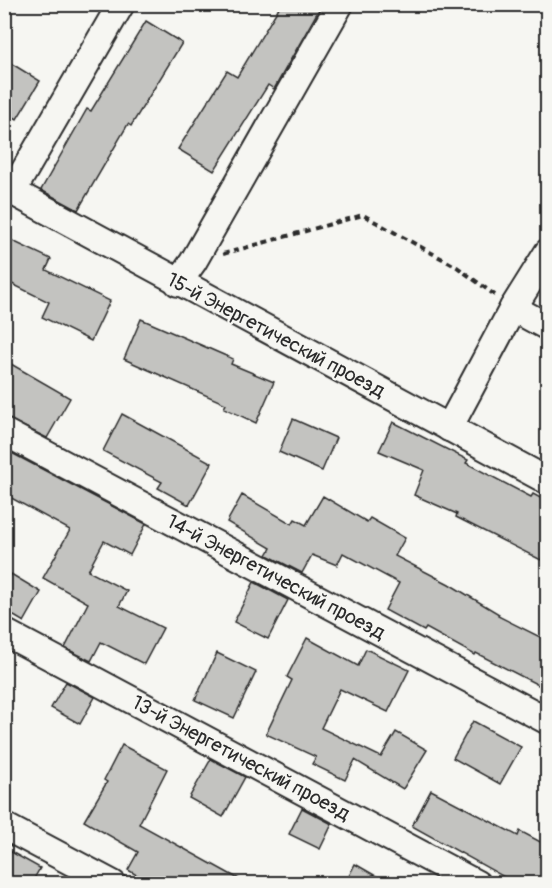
<svg xmlns="http://www.w3.org/2000/svg" width="552" height="888" viewBox="0 0 552 888" font-family="Pangolin,sans-serif">
<rect width="100%" height="100%" fill="#f6f6f2"/>
<filter id="ink" filterUnits="userSpaceOnUse"><feTurbulence type="fractalNoise" baseFrequency=".0167" numOctaves="2"/><feDisplacementMap in="SourceGraphic" scale="12" xChannelSelector="R" yChannelSelector="G"/><feConvolveMatrix kernelMatrix="1 2 1 2 8 2 1 2 1" color-interpolation-filters="sRGB"/></filter>
<g filter="url(#ink)">
<!-- building -->
<g fill="#c3c3c0" stroke="#2b2b2b" stroke-width="1.5">
<polygon points="281,4 322,4 274,89 268,85 214,171 178,149 227,71 237,77"/>
<polygon points="146,21 182,43 131,126 128,124 78,210 41,190 87,109 91,111"/>
<polygon points="4,59 40,81 17,119 4,111"/>
<polygon points="4,237 51,259 46,270 110,301 91,341 42,317 49,302 4,280"/>
<polygon points="141,319 233,359 231,364 274,382 256,423 224,408 226,404 124,359"/>
<polygon points="4,360 70,398 47,438 4,417"/>
<polygon points="122,414 212,463 189,505 158,488 162,482 103,451"/>
<polygon points="293,419 336,438 322,471 279,452"/>
<polygon points="393,422 468,460 466,463 531,497 533,494 548,502 548,548 541,560 456,517 457,514 414,495 424,470 379,451"/>
<polygon points="4,449 146,524 130,555 104,541 88,571 127,591 119,606 163,628 144,664 101,642 91,661 65,648 88,603 43,578 70,530 4,494"/>
<polygon points="242,495 292,524 295,519 306,525 323,496 367,522 370,518 405,538 395,556 449,584 499,614 498,616 548,641 548,690 476,653 475,655 426,628 424,631 385,610 399,583 343,553 337,565 312,555 302,573 267,555 271,548 227,522"/>
<polygon points="11,574 41,592 24,622 4,610 4,586"/>
<polygon points="254,582 288,600 268,639 234,622"/>
<polygon points="307,638 358,666 366,649 409,670 388,712 340,689 321,728 381,757 396,732 427,750 403,789 355,760 345,780 312,764 316,757 266,734 292,680 287,677"/>
<polygon points="217,653 256,672 234,718 195,700"/>
<polygon points="66,682 95,697 80,724 51,708"/>
<polygon points="473,721 521,747 500,784 453,758"/>
<polygon points="122,745 167,769 139,824 248,884 152,884 128,870 138,852 84,821 107,782 104,780"/>
<polygon points="211,759 245,777 223,817 189,798"/>
<polygon points="431,790 518,836 520,831 548,846 548,876 543,884 517,884 412,826"/>
<polygon points="302,808 332,824 320,849 289,834"/>
<polygon points="4,848 40,868 31,884 4,884"/>
<polygon points="355,864 390,884 345,884"/>
</g>
<g fill="none" stroke-linecap="round" stroke-linejoin="round">
<!-- minor casing -->
<g stroke="#2b2b2b" stroke-width="30">
<g id="minor">
<polyline points="4,187 548,481"/>
<polyline points="12,192 121,4"/>
<polyline points="178,283 193,262 340,4"/>
<polyline points="513,308 548,327"/>
<polyline points="449,428 513,308 548,252"/>
<polyline points="4,432 548,721"/>
<polyline points="4,632 477,884"/>
<polyline points="4,826 113,884"/>
</g>
</g>
<!-- path -->
<polyline stroke="#2b2b2b" stroke-width="4" stroke-dasharray="6 4.5" stroke-linecap="butt" points="223,254 363,215 457,267 496,296"/>
<!-- minor -->
<use href="#minor" stroke="#f6f6f2" stroke-width="26"/>
</g>
</g>
<g text-anchor="middle" dominant-baseline="central" stroke-width="4.5" stroke-linejoin="round" paint-order="stroke">
<!-- street labels -->
<g font-size="20" fill="#2b2b2b" stroke="#f6f6f2">
<text transform="translate(276 335) rotate(28)">15-й Энергетический проезд</text>
<text transform="translate(276 577) rotate(28)">14-й Энергетический проезд</text>
<text transform="translate(241 758) rotate(28)">13-й Энергетический проезд</text>
</g>
</g>
<!-- margin -->
<rect width="552" height="888" fill="none" stroke="#f6f6f2" stroke-width="24"/>
<rect x="12" y="12" width="528" height="864" fill="none" stroke="#2b2b2b" stroke-width="2" filter="url(#ink)"/>
</svg>
